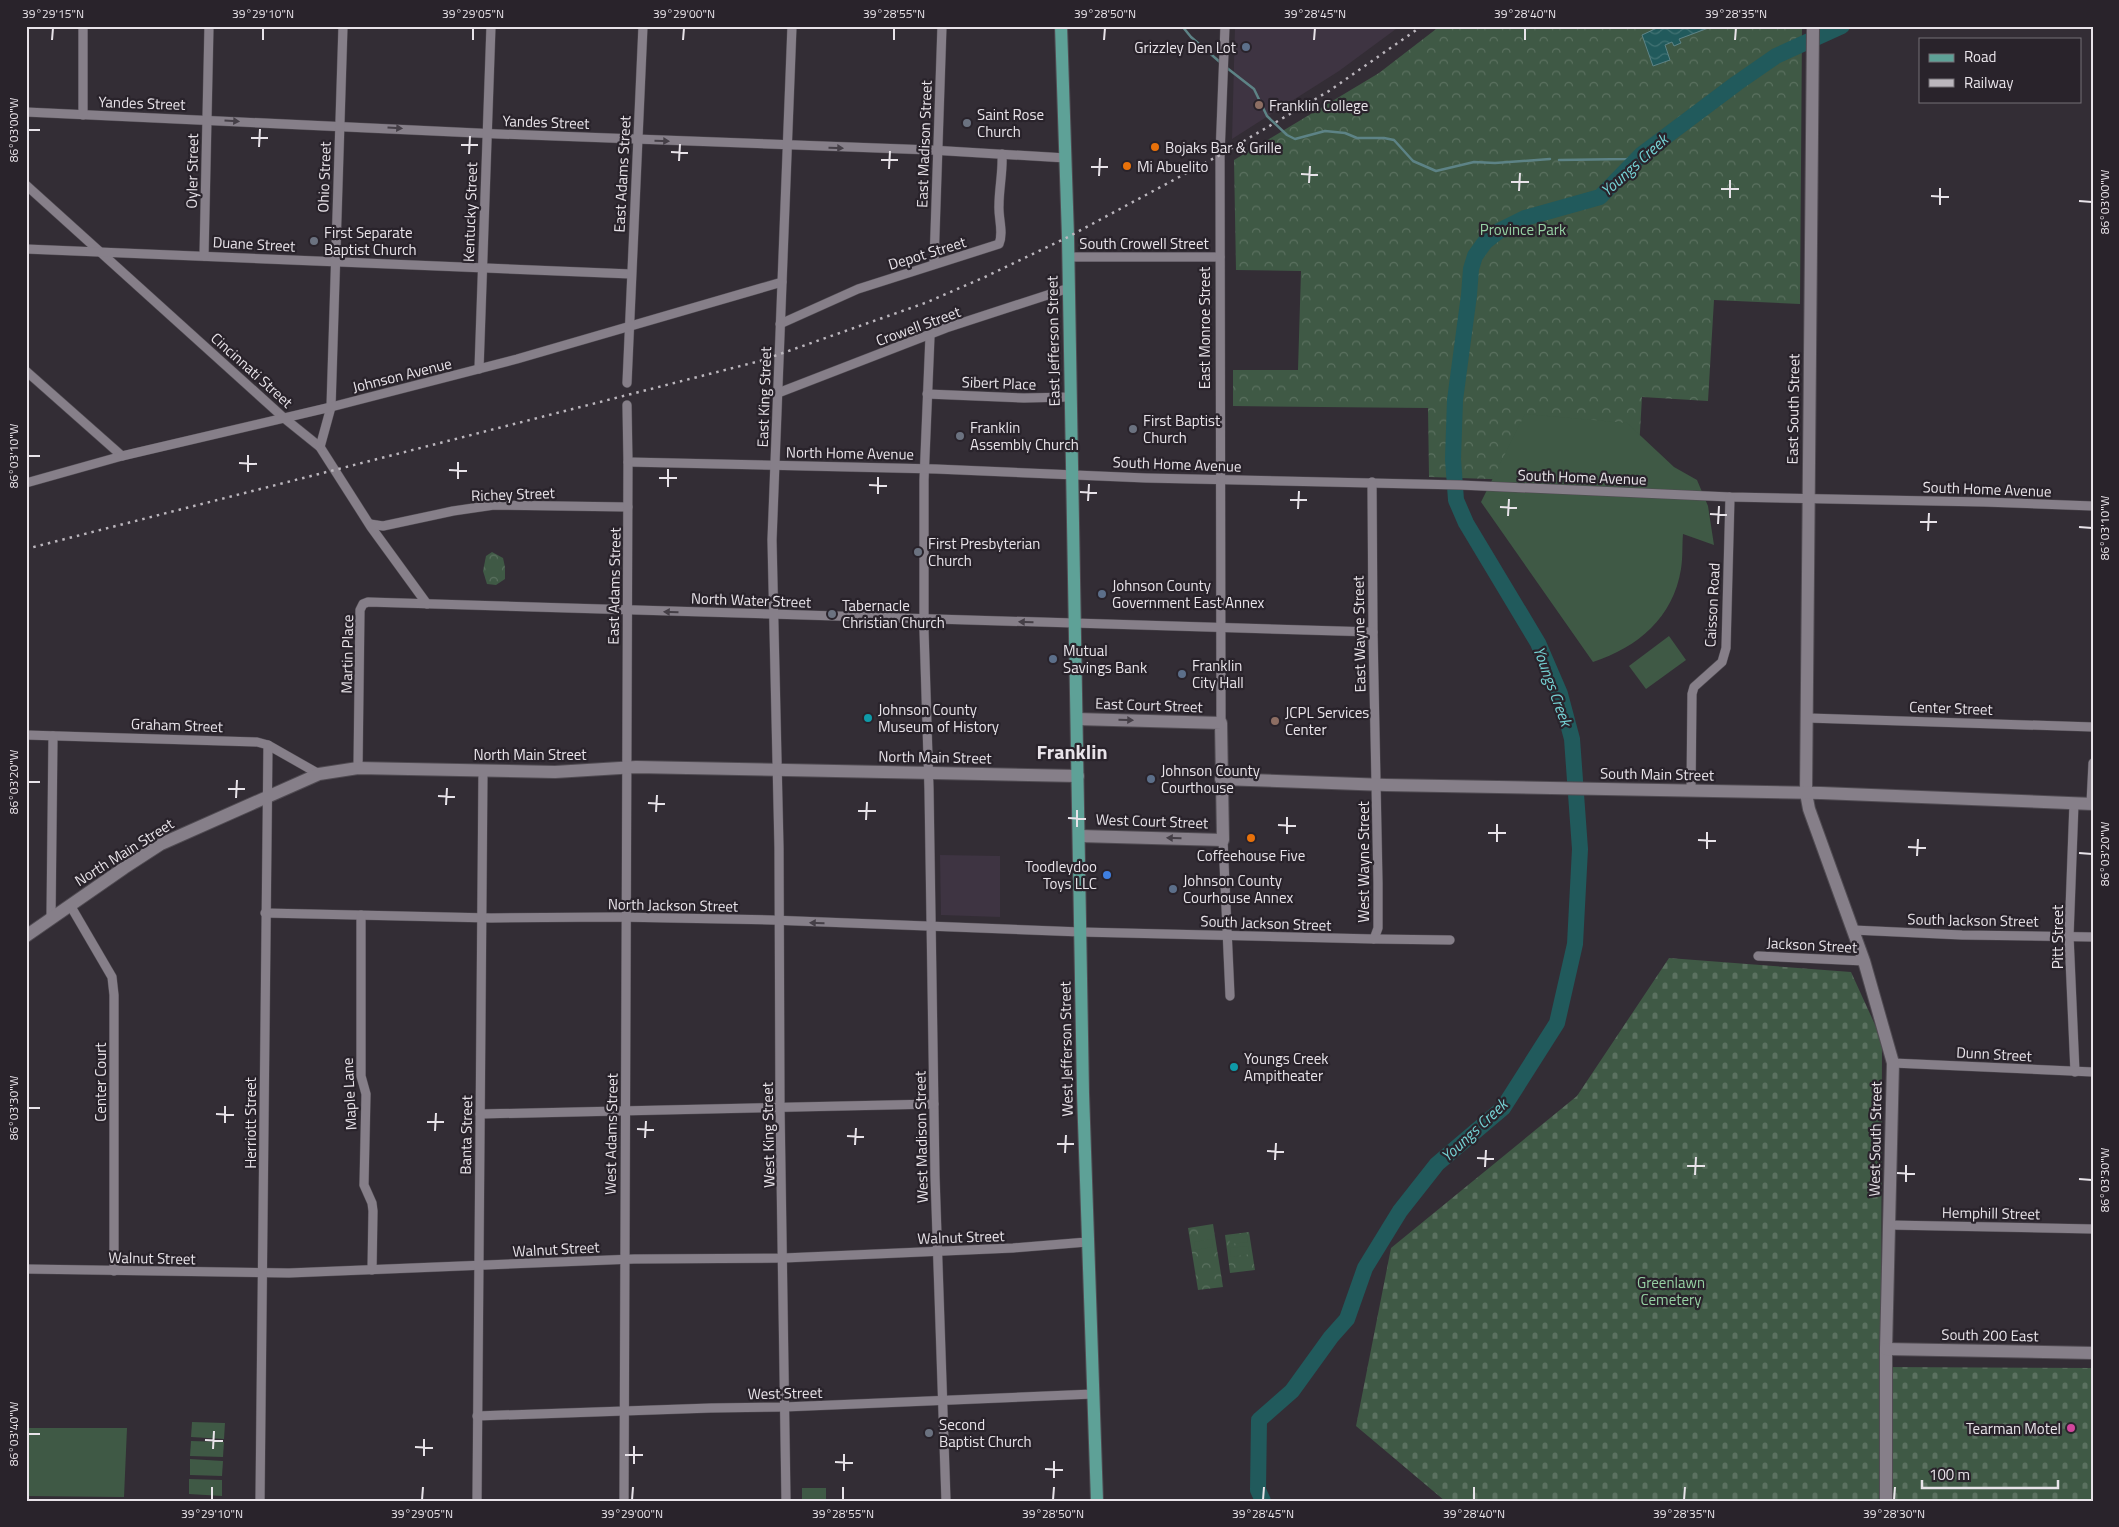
<svg xmlns="http://www.w3.org/2000/svg" width="2119" height="1527" viewBox="0 0 2119 1527" font-family="'Titillium Web',sans-serif">
<defs>
<pattern id="forest-crowns" width="20" height="18" patternUnits="userSpaceOnUse" patternTransform="scale(1.25)"><rect width="20" height="18" fill="#3f5945"/><path d="M2 6a3 3 0 1 1 6 0M12 15a3 3 0 1 1 6 0" fill="none" stroke="#5b7160"/></pattern>
<pattern id="cemetery-stones" width="16" height="16" patternUnits="userSpaceOnUse" patternTransform="scale(1.25)"><rect width="16" height="16" fill="#3f5945"/><path d="M2 7V4a2 2 0 0 1 4 0v3zM10 15v-3a2 2 0 0 1 4 0v3z" fill="#5b7160"/></pattern>
<pattern id="water-waves" width="16" height="10" patternUnits="userSpaceOnUse" patternTransform="scale(1.25)"><rect width="16" height="10" fill="#215a5c"/><path d="M0 5q4-4 8 0t8 0" fill="none" stroke="#417273"/></pattern>
</defs>
<rect width="100%" height="100%" fill="#332d35"/>
<!-- built -->
<g fill="#3e3442">
<polygon points="1235,26 1400,26 1339,71 1232,139"/>
<polygon points="940,855 1000,856 1000,917 941,915"/>
</g>
<!-- forest -->
<g fill="url(#forest-crowns)">
<polygon points="1440,26 1802,26 1800,304 1714,300 1708,401 1642,397 1637,484 1429,477 1428,408 1233,406 1233,370 1298,370 1301,271 1236,270 1234,160 1379,73"/>
<polygon points="492,552 503,558 505,567 505,579 496,585 487,584 483,571 486,556"/>
<polygon points="1213,1224 1223,1287 1198,1290 1188,1228"/>
<polygon points="1249,1232 1255,1270 1230,1273 1225,1235"/>
</g>
<!-- cemetery -->
<polygon fill="url(#cemetery-stones)" points="1669,958 1851,972 1882,1040 1881,1367 2093,1368 2093,1501 1445,1501 1356,1426 1391,1248 1577,1096"/>
<!-- pitch -->
<g fill="#3f5945">
<path d="M1525,414L1627,423L1674,467L1697,480L1708,506L1714,545L1683,534C1682,545 1683,557 1681,569C1673,618 1638,647 1593,662L1481,502Z"/>
<polygon points="1669,636 1686,660 1646,689 1629,666"/>
<polygon points="1247,1233 1248,1242 1230,1244 1229,1236"/>
<polygon points="1212,1239 1213,1247 1195,1250 1194,1242"/>
<polygon points="1248,1246 1250,1254 1231,1257 1230,1248"/>
<polygon points="192,1422 225,1423 224,1439 191,1437"/>
<polygon points="26,1428 127,1428 124,1497 26,1496"/>
<polygon points="191,1441 224,1442 223,1457 190,1456"/>
<polygon points="190,1459 223,1461 222,1476 190,1475"/>
<polygon points="189,1479 222,1480 222,1496 189,1494"/>
<rect x="802" y="1488" width="24" height="13"/>
</g>
<!-- water -->
<polygon fill="url(#water-waves)" stroke="#5d8386" points="1657,26 1711,26 1711,27 1679,39 1681,43 1674,46 1672,42 1665,45 1670,60 1653,66 1642,35 1657,28"/>
<g fill="none" stroke-linecap="round" stroke-linejoin="round">
<!-- stream -->
<g stroke="#5d8386" stroke-width="2.5">
<polyline points="1182,26 1191,37 1221,63"/>
<polyline points="1227,68 1254,89 1267,116 1287,135 1295,139 1325,131 1345,133 1357,138 1384,138 1394,140 1413,161 1436,171 1474,162 1495,163 1550,159"/>
<polyline points="1559,160 1627,159 1641,155"/>
</g>
<!-- river -->
<polyline stroke="#215a5c" stroke-width="16" points="1263,1501 1258,1490 1259,1420 1292,1391 1331,1337 1347,1319 1365,1268 1400,1211 1437,1164 1503,1108 1557,1023 1575,944 1580,849 1572,739 1560,694 1538,643 1466,523 1456,500 1453,459 1455,400 1469,295 1471,269 1475,256 1485,242 1499,231 1525,218 1600,197 1641,155 1737,83 1776,56 1842,26"/>
<!-- street casing -->
<g stroke="#504b52" stroke-width="10">
<g id="street">
<polyline points="26,112 498,134 931,150 1066,158"/>
<polyline points="83,115 83,26"/>
<polyline points="26,185 284,418 320,447 371,527 427,604"/>
<polyline points="26,249 631,274"/>
<polyline points="204,256 209,26"/>
<polyline points="1069,257 1220,257"/>
<polyline points="934,263 942,26"/>
<path d="M780,324L858,289L999,244C1004,232 998,218 999,205C999,188 1003,172 1002,154"/>
<polyline points="930,336 924,480 924,630 929,789 935,1176 946,1501"/>
<polyline points="479,369 491,26"/>
<polyline points="26,371 122,456"/>
<polyline points="627,383 643,26"/>
<polyline points="778,393 946,328 1069,288"/>
<polyline points="927,394 1024,398 1070,397"/>
<polyline points="320,447 331,407 343,26"/>
<polyline points="628,462 936,469 1146,478 1460,485 1730,497 1984,502 2093,506"/>
<polyline points="1372,482 1373,632 1378,883 1378,928 1374,939"/>
<polyline points="26,483 122,456 331,407 517,359 782,282"/>
<polyline points="370,524 383,526 453,511 494,505 628,507"/>
<polyline points="1808,718 2093,727"/>
<polyline points="1221,723 1220,155 1225,26"/>
<polyline points="26,735 257,742 268,745 319,774"/>
<polyline points="358,768 360,610 363,604 368,602 1373,632"/>
<polyline points="1691,791 1692,694 1694,687 1722,662 1726,648 1730,497"/>
<polyline points="2074,803 2069,936 2075,1072"/>
<polyline points="2091,803 2093,763"/>
<polyline points="1223,840 1230,996"/>
<polyline points="70,905 112,977 114,995 114,1271"/>
<polyline points="265,913 491,918 617,917 771,920 1081,932 1374,939 1450,940"/>
<polyline points="361,915 361,1076 366,1094 364,1185 372,1203 373,1211 372,1270"/>
<polyline points="51,918 53,736"/>
<polyline points="1853,930 1962,935 2093,937"/>
<polyline points="1758,956 1864,961"/>
<polyline points="1893,1063 2093,1072"/>
<polyline points="480,1114 934,1104"/>
<polyline points="1889,1225 2093,1229"/>
<polyline points="26,1269 289,1273 634,1259 784,1258 1013,1248 1087,1242"/>
<polyline points="477,1416 711,1408 784,1407 1093,1394"/>
<polyline points="260,1501 268,745"/>
<polyline points="477,1501 483,770"/>
<polyline points="624,1501 628,462 627,405"/>
<polyline points="786,1501 780,1107 779,848 772,540 792,26"/>
</g>
</g>
<!-- secondary casing -->
<g stroke="#504b52" stroke-width="14">
<g id="secondary">
<polyline points="1813,26 1806,793 1809,809 1864,961 1893,1063 1886,1349 1886,1501"/>
<polyline points="1077,719 1221,723 1223,840 1080,836"/>
<polyline points="1221,779 1386,785 1821,793 2093,804"/>
<polyline points="26,936 124,868 161,844 319,774 358,768 555,772 636,767 1078,776"/>
<polyline points="1886,1349 2093,1353"/>
</g>
</g>
<!-- primary casing -->
<g stroke="#504b52" stroke-width="14">
<polyline id="primary" points="1061,26 1068,237 1083,1093 1097,1501"/>
</g>
<!-- street -->
<use href="#street" stroke="#867f89" stroke-width="9"/>
<!-- secondary -->
<use href="#secondary" stroke="#867f89" stroke-width="12"/>
<!-- primary -->
<use href="#primary" stroke="#5ea197" stroke-width="12"/>
<!-- rail -->
<polyline stroke="#bbb6bd" stroke-width="2.5" stroke-dasharray="2.5 5" stroke-linecap="butt" points="26,549 760,361 925,303 985,277 1068,237 1220,155 1329,91 1422,26"/>
</g>
<!-- one-way arrows -->
<defs><path id="oneway-solid" d="M-6-.8H1V-3.2L6.5 0L1 3.2V.8H-6Z" transform="scale(1.25)"/></defs>
<g fill="#453f47">
<use href="#oneway-solid" transform="translate(232 121) rotate(3)"/>
<use href="#oneway-solid" transform="translate(395 128) rotate(3)"/>
<use href="#oneway-solid" transform="translate(662 141) rotate(2)"/>
<use href="#oneway-solid" transform="translate(836 148) rotate(2)"/>
<use href="#oneway-solid" transform="translate(671 612) rotate(-178)"/>
<use href="#oneway-solid" transform="translate(1026 622) rotate(-178)"/>
<use href="#oneway-solid" transform="translate(1126 720) rotate(1)"/>
<use href="#oneway-solid" transform="translate(1174 838) rotate(-178)"/>
<use href="#oneway-solid" transform="translate(817 923) rotate(-179)"/>
</g>
<!-- ticks -->
<path fill="none" stroke="#e8e3e9" stroke-width="2" d="M52,40L53,28M263,40V28M473,40V28M683,40L684,28M894,40V28M1104,40L1105,28M1314,40L1315,28M1525,40V28M1735,40L1736,28M28,130H40M251,138H268M461,145H478M259,147L260,129M671,152L688,153M469,154L470,136M881,160H898M679,161L680,144M1091,167H1108M889,169L890,151M1301,174L1318,175M1099,176L1100,158M1511,182H1529M1309,183L1310,166M1721,189H1739M1519,191L1520,173M1931,196L1949,197M1730,198V180M2079,201L2092,202M1940,205V188M28,456H40M239,463L257,464M449,470L467,471M248,472V455M659,478H677M458,479V462M869,485L887,486M668,487V469M1080,492L1097,493M878,494V477M1290,500H1307M1088,501L1089,484M1500,507L1517,508M1298,509L1299,491M1710,514L1727,515M1508,516L1509,499M1920,522H1937M1718,524L1719,506M2079,527L2092,528M1928,531L1929,513M28,782H40M228,789H245M438,796L455,797M236,798L237,780M648,803L665,804M446,805L447,788M858,811H876M656,812L657,795M1068,818L1086,819M866,820L867,802M1278,825L1296,826M1077,827V810M1488,833H1506M1287,834V817M1698,840L1716,841M1497,842V824M1908,847L1926,848M1707,849V832M2079,853L2092,854M1917,856L1918,839M28,1108H40M216,1114L234,1115M427,1122H444M225,1123V1106M637,1129L654,1130M435,1131L436,1113M847,1136L864,1137M645,1138L646,1121M1057,1144H1074M855,1145L856,1128M1267,1151L1284,1152M1065,1153L1066,1135M1477,1158L1494,1159M1275,1160L1276,1143M1687,1166H1705M1485,1167L1486,1150M1897,1173L1915,1174M1695,1175L1696,1157M2079,1179L2092,1180M1906,1182V1165M28,1434H40M205,1440L223,1441M415,1447L433,1448M213,1449L214,1431M625,1455H643M424,1456V1439M835,1462L853,1463M634,1464V1446M1045,1469L1063,1470M844,1471V1454M1054,1478V1461M212,1500V1487M422,1500L423,1487M632,1500L633,1487M843,1500V1487M1053,1500L1054,1487M1263,1500L1264,1487M1474,1500V1487M1684,1500L1685,1487M1894,1500L1895,1487"/>
<!-- markers -->
<g fill="#5c6f8a" stroke="#29232b" stroke-width="2">
<circle cx="1246" cy="47" r="5"/>
<circle cx="1102" cy="594" r="5"/>
<circle cx="1053" cy="659" r="5"/>
<circle cx="1182" cy="674" r="5"/>
<circle cx="1151" cy="779" r="5"/>
<circle cx="1173" cy="889" r="5"/>
</g>
<g fill="#8d6e63" stroke="#29232b" stroke-width="2">
<circle cx="1259" cy="105" r="5"/>
<circle cx="1275" cy="721" r="5"/>
</g>
<g fill="#6b7280" stroke="#29232b" stroke-width="2">
<circle cx="967" cy="123" r="5"/>
<circle cx="314" cy="241" r="5"/>
<circle cx="1133" cy="429" r="5"/>
<circle cx="960" cy="436" r="5"/>
<circle cx="918" cy="552" r="5"/>
<circle cx="832" cy="614" r="5"/>
<circle cx="929" cy="1433" r="5"/>
</g>
<g fill="#e8710a" stroke="#29232b" stroke-width="2">
<circle cx="1155" cy="147" r="5"/>
<circle cx="1127" cy="166" r="5"/>
<circle cx="1251" cy="838" r="5"/>
</g>
<g fill="#0f9aa8" stroke="#29232b" stroke-width="2">
<circle cx="868" cy="718" r="5"/>
<circle cx="1234" cy="1067" r="5"/>
</g>
<circle fill="#3f7fe0" stroke="#29232b" stroke-width="2" cx="1107" cy="875" r="5"/>
<circle fill="#d1479c" stroke="#29232b" stroke-width="2" cx="2071" cy="1428" r="5"/>
<g text-anchor="middle" dominant-baseline="central" stroke-width="4.5" stroke-linejoin="round" paint-order="stroke">
<!-- poi labels -->
<g font-size="15" fill="#e8e3e9" stroke="#29232b" text-anchor="start">
<text x="1236" y="47" text-anchor="end">Grizzley Den Lot</text>
<text x="1269" y="105">Franklin College</text>
<text x="977" y="114">Saint Rose<tspan x="977" dy="17">Church</tspan></text>
<text x="1165" y="147">Bojaks Bar &amp; Grille</text>
<text x="1137" y="166">Mi Abuelito</text>
<text x="324" y="232">First Separate<tspan x="324" dy="17">Baptist Church</tspan></text>
<text x="1143" y="420">First Baptist<tspan x="1143" dy="17">Church</tspan></text>
<text x="970" y="427">Franklin<tspan x="970" dy="17">Assembly Church</tspan></text>
<text x="928" y="543">First Presbyterian<tspan x="928" dy="17">Church</tspan></text>
<text x="1112" y="585">Johnson County<tspan x="1112" dy="17">Government East Annex</tspan></text>
<text x="842" y="605">Tabernacle<tspan x="842" dy="17">Christian Church</tspan></text>
<text x="1063" y="650">Mutual<tspan x="1063" dy="17">Savings Bank</tspan></text>
<text x="1192" y="665">Franklin<tspan x="1192" dy="17">City Hall</tspan></text>
<text x="878" y="709">Johnson County<tspan x="878" dy="17">Museum of History</tspan></text>
<text x="1285" y="712">JCPL Services<tspan x="1285" dy="17">Center</tspan></text>
<text x="1161" y="770">Johnson County<tspan x="1161" dy="17">Courthouse</tspan></text>
<text x="1251" y="855" text-anchor="middle">Coffeehouse Five</text>
<text x="1097" y="866" text-anchor="end">Toodleydoo<tspan x="1097" dy="17">Toys LLC</tspan></text>
<text x="1183" y="880">Johnson County<tspan x="1183" dy="17">Courhouse Annex</tspan></text>
<text x="1244" y="1058">Youngs Creek<tspan x="1244" dy="17">Ampitheater</tspan></text>
<text x="939" y="1424">Second<tspan x="939" dy="17">Baptist Church</tspan></text>
<text x="2061" y="1428" text-anchor="end">Tearman Motel</text>
</g>
<!-- street labels -->
<g font-size="15" fill="#e8e3e9" stroke="#29232b">
<text transform="translate(142 103) rotate(2)">Yandes Street</text>
<text transform="translate(546 122) rotate(2)">Yandes Street</text>
<text transform="translate(924 144) rotate(-88)">East Madison Street</text>
<text transform="translate(192 171) rotate(-89)">Oyler Street</text>
<text transform="translate(622 174) rotate(-87)">East Adams Street</text>
<text transform="translate(324 177) rotate(-88)">Ohio Street</text>
<text transform="translate(470 212) rotate(-88)">Kentucky Street</text>
<text x="1144" y="243">South Crowell Street</text>
<text transform="translate(254 244) rotate(3)">Duane Street</text>
<text transform="translate(927 253) rotate(-17)">Depot Street</text>
<text transform="translate(918 326) rotate(-20)">Crowell Street</text>
<text transform="translate(1204 328) rotate(-90)">East Monroe Street</text>
<text transform="translate(1053 341) rotate(-91)">East Jefferson Street</text>
<text transform="translate(252 370) rotate(42)">Cincinnati Street</text>
<text transform="translate(402 375) rotate(-14)">Johnson Avenue</text>
<text transform="translate(999 383) rotate(2)">Sibert Place</text>
<text transform="translate(764 397) rotate(-88)">East King Street</text>
<text transform="translate(1793 409) rotate(-89)">East South Street</text>
<text transform="translate(850 453) rotate(1)">North Home Avenue</text>
<text transform="translate(1177 464) rotate(2)">South Home Avenue</text>
<text transform="translate(1582 477) rotate(2)">South Home Avenue</text>
<text transform="translate(1987 489) rotate(2)">South Home Avenue</text>
<text transform="translate(513 494) rotate(-2)">Richey Street</text>
<text transform="translate(614 586) rotate(-89)">East Adams Street</text>
<text transform="translate(751 600) rotate(2)">North Water Street</text>
<text transform="translate(1712 605) rotate(-87)">Caisson Road</text>
<text transform="translate(1359 634) rotate(-91)">East Wayne Street</text>
<text transform="translate(347 654) rotate(-89)">Martin Place</text>
<text transform="translate(1149 705) rotate(2)">East Court Street</text>
<text transform="translate(1951 708) rotate(2)">Center Street</text>
<text transform="translate(177 725) rotate(2)">Graham Street</text>
<text x="530" y="754">North Main Street</text>
<text transform="translate(935 757) rotate(1)">North Main Street</text>
<text transform="translate(1657 774) rotate(1)">South Main Street</text>
<text transform="translate(1152 821) rotate(2)">West Court Street</text>
<text transform="translate(124 852) rotate(-32)">North Main Street</text>
<text transform="translate(1363 862) rotate(-90)">West Wayne Street</text>
<text transform="translate(673 905) rotate(1)">North Jackson Street</text>
<text transform="translate(1973 920) rotate(1)">South Jackson Street</text>
<text transform="translate(1266 923) rotate(2)">South Jackson Street</text>
<text transform="translate(2057 937) rotate(-90)">Pitt Street</text>
<text transform="translate(1812 945) rotate(3)">Jackson Street</text>
<text transform="translate(1066 1049) rotate(-91)">West Jefferson Street</text>
<text transform="translate(1994 1054) rotate(3)">Dunn Street</text>
<text transform="translate(100 1082) rotate(-90)">Center Court</text>
<text transform="translate(349 1094) rotate(-93)">Maple Lane</text>
<text transform="translate(250 1123) rotate(-90)">Herriott Street</text>
<text transform="translate(611 1134) rotate(-89)">West Adams Street</text>
<text transform="translate(466 1135) rotate(-89)">Banta Street</text>
<text transform="translate(768 1135) rotate(-91)">West King Street</text>
<text transform="translate(921 1137) rotate(-91)">West Madison Street</text>
<text transform="translate(1875 1139) rotate(-89)">West South Street</text>
<text transform="translate(1991 1213) rotate(1)">Hemphill Street</text>
<text transform="translate(961 1237) rotate(-2)">Walnut Street</text>
<text transform="translate(556 1249) rotate(-3)">Walnut Street</text>
<text transform="translate(152 1258) rotate(1)">Walnut Street</text>
<text transform="translate(1990 1335) rotate(1)">South 200 East</text>
<text transform="translate(785 1393) rotate(-1)">West Street</text>
</g>
<!-- park labels -->
<g font-size="15" fill="#96d1a3" stroke="#29232b">
<text x="1523" y="229">Province Park</text>
<text x="1671" y="1282">Greenlawn<tspan x="1671" dy="17">Cemetery</tspan></text>
</g>
<!-- water labels -->
<g font-size="16" font-style="italic" fill="#75d2d4" stroke="#29232b">
<text transform="translate(1634 165) rotate(-42)">Youngs Creek</text>
<text transform="translate(1553 686) rotate(70)">Youngs Creek</text>
<text transform="translate(1474 1130) rotate(-43)">Youngs Creek</text>
</g>
<!-- district labels -->
<g font-size="20" font-weight="bold" fill="#e8e3e9" stroke="#29232b">
<text x="1072" y="751">Franklin</text>
</g>
</g>
<!-- border -->
<rect width="2119" height="1527" fill="none" stroke="#29232b" stroke-width="55"/>
<!-- legend -->
<rect x="1919" y="38" width="162" height="65" fill="#29232b" stroke="#757077"/>
<rect x="1929" y="54" width="25" height="8" fill="#5ea197" stroke="#757077"/>
<text x="1964" y="62" font-size="15" fill="#e8e3e9">Road</text>
<rect x="1929" y="79" width="25" height="8" fill="#bbb6bd" stroke="#757077"/>
<text x="1964" y="88" font-size="15" fill="#e8e3e9">Railway</text>
<!-- scale -->
<path d="M1922 1480v8h136v-8" fill="none" stroke="#e8e3e9" stroke-width="2.5"/>
<text x="1929" y="1480" font-size="15" fill="#e8e3e9" stroke="#29232b" stroke-width="4" paint-order="stroke">100 m</text>
<rect x="28" y="28" width="2064" height="1472" fill="none" stroke="#e8e3e9" stroke-width="2"/>
<g font-size="12" text-anchor="middle" fill="#e8e3e9">
<text x="53" y="18">39°29'15"N</text>
<text x="263" y="18">39°29'10"N</text>
<text x="473" y="18">39°29'05"N</text>
<text x="684" y="18">39°29'00"N</text>
<text x="894" y="18">39°28'55"N</text>
<text x="1105" y="18">39°28'50"N</text>
<text x="1315" y="18">39°28'45"N</text>
<text x="1525" y="18">39°28'40"N</text>
<text x="1736" y="18">39°28'35"N</text>
<text transform="translate(14 130) rotate(-90)" y="4">86°03'00"W</text>
<text transform="translate(2105 202) rotate(-90)" y="4">86°03'00"W</text>
<text transform="translate(14 456) rotate(-90)" y="4">86°03'10"W</text>
<text transform="translate(2105 528) rotate(-90)" y="4">86°03'10"W</text>
<text transform="translate(14 782) rotate(-90)" y="4">86°03'20"W</text>
<text transform="translate(2105 854) rotate(-90)" y="4">86°03'20"W</text>
<text transform="translate(14 1108) rotate(-90)" y="4">86°03'30"W</text>
<text transform="translate(2105 1180) rotate(-90)" y="4">86°03'30"W</text>
<text transform="translate(14 1434) rotate(-90)" y="4">86°03'40"W</text>
<text x="212" y="1518">39°29'10"N</text>
<text x="422" y="1518">39°29'05"N</text>
<text x="632" y="1518">39°29'00"N</text>
<text x="843" y="1518">39°28'55"N</text>
<text x="1053" y="1518">39°28'50"N</text>
<text x="1263" y="1518">39°28'45"N</text>
<text x="1474" y="1518">39°28'40"N</text>
<text x="1684" y="1518">39°28'35"N</text>
<text x="1894" y="1518">39°28'30"N</text>
</g>
</svg>
